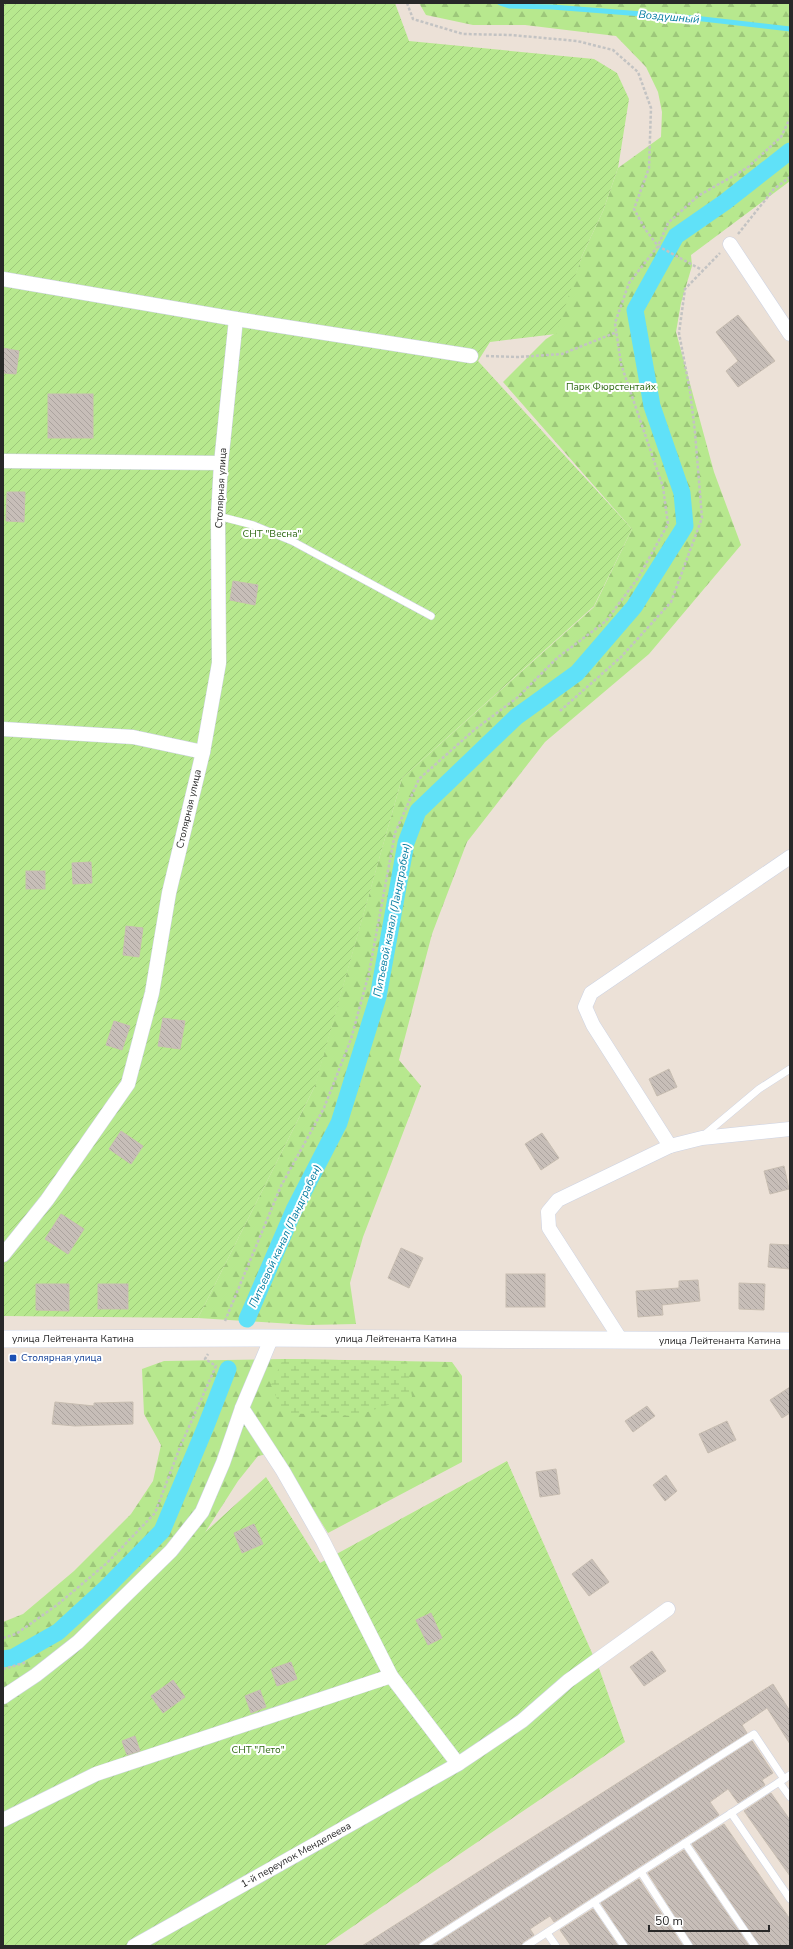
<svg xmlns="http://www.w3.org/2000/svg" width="793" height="1949" viewBox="0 0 793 1949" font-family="'Nunito Sans',sans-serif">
<defs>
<pattern id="forest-firs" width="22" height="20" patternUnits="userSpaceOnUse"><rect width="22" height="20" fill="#b7e88e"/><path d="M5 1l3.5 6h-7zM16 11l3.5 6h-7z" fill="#9dc77a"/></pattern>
<pattern id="wetland-marsh" width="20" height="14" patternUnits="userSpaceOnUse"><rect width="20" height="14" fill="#b7e88e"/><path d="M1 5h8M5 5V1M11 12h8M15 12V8" fill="none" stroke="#9dc77a"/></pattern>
<pattern id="garden-furrows" width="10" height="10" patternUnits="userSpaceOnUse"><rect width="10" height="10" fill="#b7e88e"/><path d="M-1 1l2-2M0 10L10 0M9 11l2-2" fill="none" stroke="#9dc77a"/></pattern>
<pattern id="building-back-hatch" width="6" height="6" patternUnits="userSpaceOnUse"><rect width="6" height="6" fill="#c7beb8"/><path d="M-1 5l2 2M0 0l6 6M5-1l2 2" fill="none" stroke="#aba39e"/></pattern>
</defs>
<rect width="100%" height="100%" fill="#ece1d7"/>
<!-- forest -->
<g fill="url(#forest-firs)">
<polygon points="419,3 790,3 790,181 691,255 692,266 681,303 676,332 714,472 741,545 649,654 545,742 467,842 432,934 399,1060 421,1086 363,1237 350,1283 356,1324 308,1325 198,1318 314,1088 402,778 594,607 632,529 503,382 546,339 554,334 582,256 603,211 618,168 661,137 662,112 658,92 646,67 616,36 525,25 473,25 426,15"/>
<polygon points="283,1359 452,1362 462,1376 462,1462 328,1533 277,1452 258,1456 238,1481 183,1567 3,1717 3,1622 23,1614 74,1571 131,1514 153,1481 161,1445 144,1414 142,1369 164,1361"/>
</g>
<!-- wetland -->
<polygon fill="url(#wetland-marsh)" points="283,1359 407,1361 412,1397 355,1416 283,1413 271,1385"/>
<!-- garden -->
<g fill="url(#garden-furrows)">
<polygon points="3,3 395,3 409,41 594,59 617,73 629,99 618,168 603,211 582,256 556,334 490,342 478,361 632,529 594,606 402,778 315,1086 198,1318 3,1316"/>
<polygon points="507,1461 600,1671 625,1742 324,1946 3,1946 3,1715 266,1477 320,1563"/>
</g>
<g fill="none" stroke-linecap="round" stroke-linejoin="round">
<!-- stream -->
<polyline stroke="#60e1f8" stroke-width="5" points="500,3 509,6 552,7 694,18 790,29"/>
<!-- canal -->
<g stroke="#60e1f8" stroke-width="17">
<polyline points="247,1319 294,1210 339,1123 378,997 406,843 418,811 516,717 577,673 634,607 685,526 682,493 652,406 635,310 676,236 725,202 790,151"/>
<polyline points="3,1659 14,1657 58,1632 106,1588 162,1531 206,1426 228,1369"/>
</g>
</g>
<!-- building -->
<g fill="url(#building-back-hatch)" stroke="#c7bdb1">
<polygon points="738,315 775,361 738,387 726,371 738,361 716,332"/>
<polygon points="3,348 19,351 16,374 3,373"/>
<rect x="48" y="394" width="45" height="44"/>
<polygon points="7,492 25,492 24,522 6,521"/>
<polygon points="233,581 258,585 255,605 230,600"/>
<polygon points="91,862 92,883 73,884 72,863"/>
<rect x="26" y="871" width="19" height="18"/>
<polygon points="126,926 143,928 139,957 123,955"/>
<polygon points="163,1018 185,1021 180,1049 158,1046"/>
<polygon points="114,1021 130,1026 122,1050 106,1045"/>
<polygon points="669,1069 677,1087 657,1096 649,1079"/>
<polygon points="121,1131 143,1146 131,1164 109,1149"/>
<polygon points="542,1133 559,1158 541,1170 525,1144"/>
<polygon points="784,1166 789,1189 770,1194 764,1171"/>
<polygon points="61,1214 84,1229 68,1254 45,1239"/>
<polygon points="770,1244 790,1245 790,1269 768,1267"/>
<polygon points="401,1248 423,1258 409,1288 388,1278"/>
<rect x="506" y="1274" width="39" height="33"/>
<polygon points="698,1280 700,1301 662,1305 663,1315 638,1317 636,1291 679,1288 679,1281"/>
<polygon points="739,1283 765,1284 764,1310 739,1309"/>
<polygon points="36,1284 69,1284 69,1311 36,1310"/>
<rect x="98" y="1284" width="30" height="25"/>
<polygon points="790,1387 790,1413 782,1418 770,1400"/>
<polygon points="55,1402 94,1406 94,1403 133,1402 133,1424 75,1426 52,1424"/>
<polygon points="647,1406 655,1416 633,1432 625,1421"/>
<polygon points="727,1421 736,1440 708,1453 699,1434"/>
<polygon points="556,1469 560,1494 540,1497 536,1472"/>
<polygon points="666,1475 677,1491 665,1501 653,1485"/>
<polygon points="254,1524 263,1544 242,1553 234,1533"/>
<polygon points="592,1559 609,1582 589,1596 572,1574"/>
<polygon points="431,1613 442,1638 428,1645 416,1620"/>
<polygon points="652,1651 666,1671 644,1686 630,1667"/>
<polygon points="291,1662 297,1679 277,1686 271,1669"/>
<polygon points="173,1680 185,1697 163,1713 151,1696"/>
<polygon points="773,1684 790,1711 790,1744 767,1708 742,1725 747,1733 420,1942 418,1946 362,1946"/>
<polygon points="260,1690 266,1707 251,1713 245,1696"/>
<polygon points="135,1736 140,1751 127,1755 122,1741"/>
<polygon points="752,1741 773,1773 762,1780 765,1785 738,1803 728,1789 710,1802 719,1815 554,1922 550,1916 530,1929 534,1935 523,1942 521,1946 432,1946"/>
<polygon points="771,1793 790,1820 790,1876 744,1811"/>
<polygon points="724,1824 790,1919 790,1946 760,1946 692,1844"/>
<polygon points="684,1850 749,1946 694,1946 648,1873"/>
<polygon points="639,1879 683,1946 629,1946 601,1903"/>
<polygon points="593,1909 618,1946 571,1946 560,1930"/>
</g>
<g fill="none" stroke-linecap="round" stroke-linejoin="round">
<!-- service casing -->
<g stroke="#cdd3e3" stroke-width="8">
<g id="service">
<polyline points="218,516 253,525 292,541 431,616"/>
<polyline points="703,1136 759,1089 790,1069"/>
<polyline points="779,1782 790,1797"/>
<polyline points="731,1813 790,1899"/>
<polyline points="685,1843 755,1946"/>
<polyline points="641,1872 689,1946"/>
<polyline points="594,1902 624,1946"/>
<polyline points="547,1933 556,1946"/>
<polyline points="423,1946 754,1734 784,1779"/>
<polyline points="526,1946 790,1775"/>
</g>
</g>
<!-- minor casing -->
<g stroke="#cdd3e3" stroke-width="15">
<g id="minor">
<polyline points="730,244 790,334"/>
<polyline points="3,279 236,319 471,356"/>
<polyline points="3,461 221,463"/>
<polyline points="3,729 133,737 203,752"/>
<polyline points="670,1146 593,1025 585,1007 591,993 790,857"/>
<polyline points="3,1255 47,1200 128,1084 152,993 169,893 203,752 219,663 218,516 221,463 236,319"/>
<polyline points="271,1339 242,1408 283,1471 323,1541 391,1676 458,1764"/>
<polyline points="621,1340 549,1228 548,1212 558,1200 670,1146 702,1138 790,1129"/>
<polyline points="3,1697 36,1675 78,1642 171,1551 202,1512 223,1463 242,1408"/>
<polyline points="3,1820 96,1774 391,1676"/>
<polyline points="134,1946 458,1764 522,1721 568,1681 668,1609"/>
</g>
</g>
<!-- tertiary casing -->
<g stroke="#cdd3e3" stroke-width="18">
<polyline id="tertiary" points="3,1339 262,1338 790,1341"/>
</g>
<!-- path -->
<g stroke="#c3c3c3" stroke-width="2.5" stroke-dasharray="3 2" stroke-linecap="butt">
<polyline points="407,3 413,19 463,34 511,35 577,41 613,50 638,72 651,108 649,168 634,209 645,229 658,246 702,270"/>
<polyline points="738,234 774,189 790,177"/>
<polyline points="486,356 518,357 562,354 617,332"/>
<polyline points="560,711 621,657 671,602 702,518 695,432 690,391 679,333 685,289 720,253"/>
<polyline points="225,1321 281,1186 324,1108 351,1039 369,973 395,833 419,779 473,731 518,697 557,658 606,621 638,578 668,524 663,487 621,364 615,323 629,283 658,246 668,223 698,196 747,168 781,137 790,118"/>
<polyline points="3,1638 16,1634 57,1605 107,1563 155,1513 180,1447 216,1366 205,1359 208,1354"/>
<polyline points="3,1669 27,1662"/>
</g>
<!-- service -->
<use href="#service" stroke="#fff" stroke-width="7"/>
<!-- minor -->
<use href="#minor" stroke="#fff" stroke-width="14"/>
<!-- tertiary -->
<use href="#tertiary" stroke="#fff" stroke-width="17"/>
</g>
<!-- markers -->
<rect fill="#1a4fb4" stroke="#fff" stroke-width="1.5" x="9" y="1354" width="8" height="8" rx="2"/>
<g text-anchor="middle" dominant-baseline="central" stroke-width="4" stroke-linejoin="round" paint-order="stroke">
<!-- park labels -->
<g font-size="10" fill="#2e6913" stroke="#fff">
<text x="611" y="387">Парк Фюрстентайх</text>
<text x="272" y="534">СНТ "Весна"</text>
<text x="258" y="1750">СНТ "Лето"</text>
</g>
<!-- street labels -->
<g font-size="10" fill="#282828" stroke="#fff">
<text transform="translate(221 488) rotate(-87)">Столярная улица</text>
<text transform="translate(189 809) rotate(-77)">Столярная улица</text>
<text x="73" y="1339">улица Лейтенанта Катина</text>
<text x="396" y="1339">улица Лейтенанта Катина</text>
<text x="720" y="1341">улица Лейтенанта Катина</text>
<text transform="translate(296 1855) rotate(-29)">1-й переулок Менделеева</text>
</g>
<!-- transit labels -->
<g font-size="10" fill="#164399" stroke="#fff" text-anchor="start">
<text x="21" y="1358">Столярная улица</text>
</g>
<!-- water labels -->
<g font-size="11" font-style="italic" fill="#027ca1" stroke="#fff">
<text transform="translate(669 17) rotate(5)">Воздушный</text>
<text transform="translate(392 920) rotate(-79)">Питьевой канал (Ландграбен)</text>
<text transform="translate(285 1236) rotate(-65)">Питьевой канал (Ландграбен)</text>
</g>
</g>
<!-- border -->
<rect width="793" height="1949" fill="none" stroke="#282828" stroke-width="8"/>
<!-- scale -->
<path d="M649 1925v6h120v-6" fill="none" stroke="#282828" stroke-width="2"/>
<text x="655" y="1925" font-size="12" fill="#282828" stroke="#ffffff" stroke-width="3" paint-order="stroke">50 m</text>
</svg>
